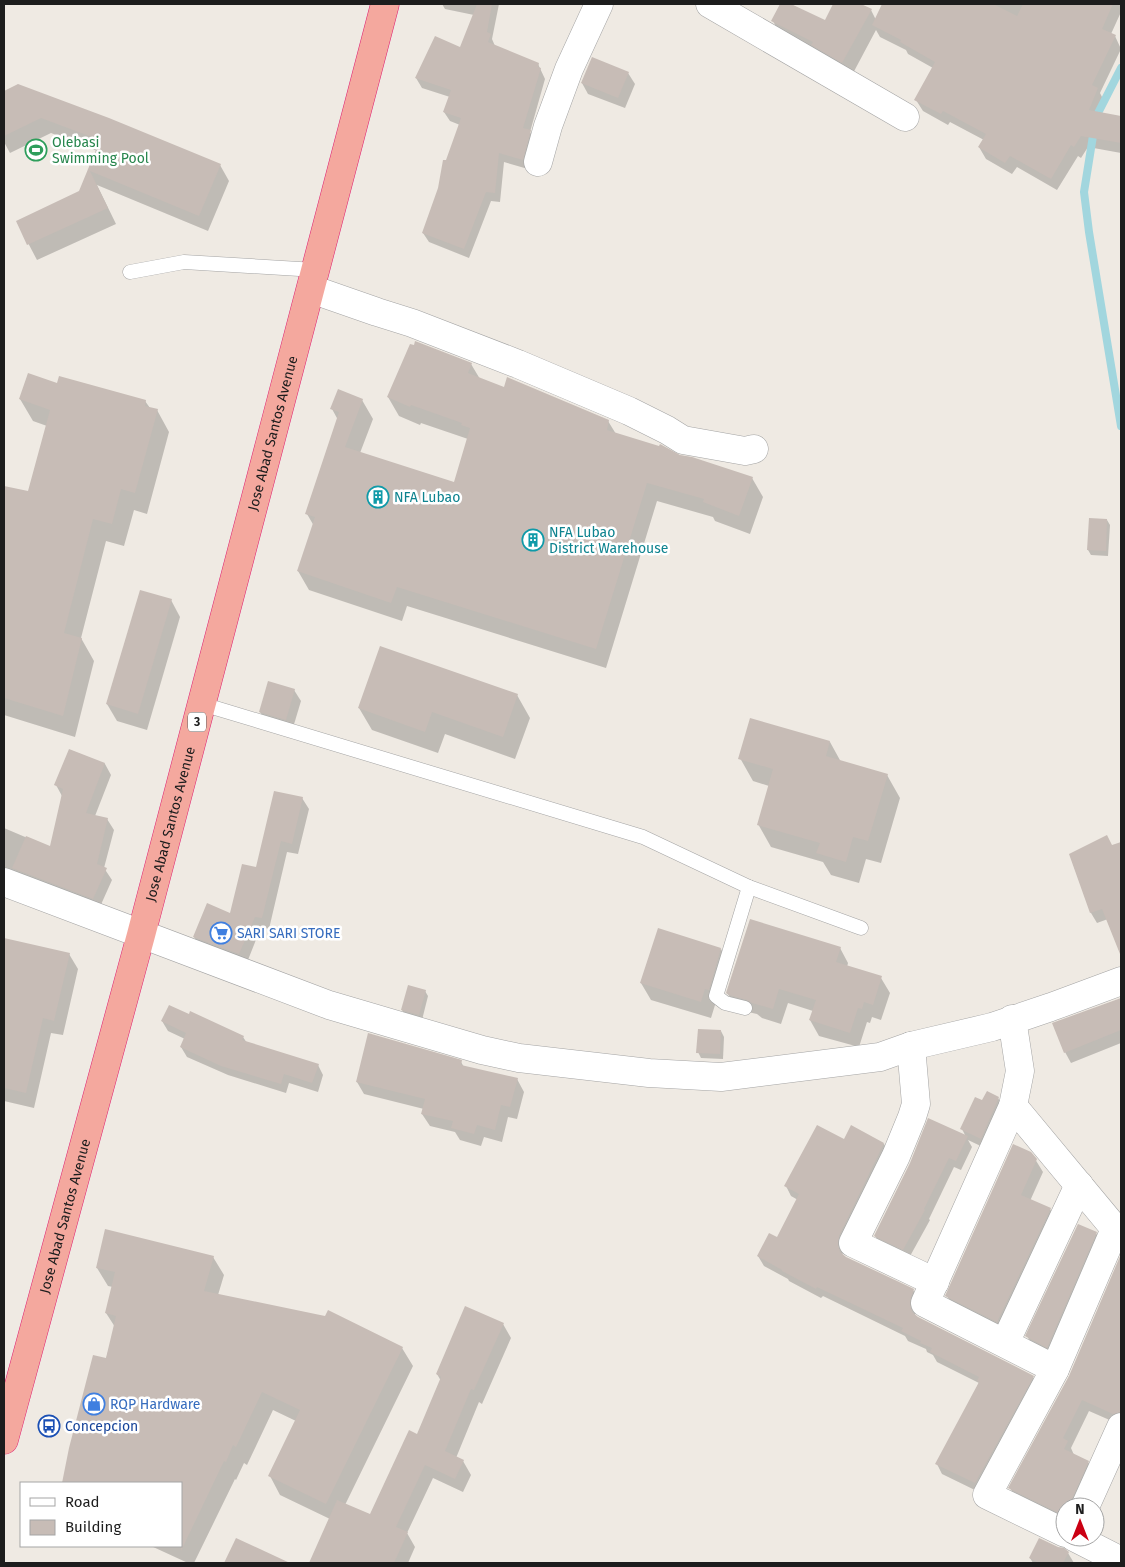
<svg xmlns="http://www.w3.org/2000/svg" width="1125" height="1567" viewBox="0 0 1125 1567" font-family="'Fira Sans',sans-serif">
<rect width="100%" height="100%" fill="#efeae3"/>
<!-- shadow -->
<g fill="#0003">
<polygon points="442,4 499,4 492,39 495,46 538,64 545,79 530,132 535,141 528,169 504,162 500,202 491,201 469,258 429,242 423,233 440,189 447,162 460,125 450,121 444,112 450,97 422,88 416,78 460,49 474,15 445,9"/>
<polygon points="782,4 792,4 792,5 825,22 835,4 858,4 871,10 876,20 884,4 1121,4 1121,12 1111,34 1115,36 1121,49 1100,93 1104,101 1099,113 1121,117 1121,153 1088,147 1081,158 1078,156 1057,190 1017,167 1012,174 986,159 979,147 984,140 950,122 948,125 923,111 916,100 933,68 908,54 906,50 880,37 876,30 851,77 781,36 773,21"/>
<polygon points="628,73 635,84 625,108 588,94 582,83"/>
<polygon points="18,85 220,165 229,181 208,231 97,185 116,224 37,260 17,222 80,192 97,151 51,133 10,153 4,142 4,92"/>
<polygon points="471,364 480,379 505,388 608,421 616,434 680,456 752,478 763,497 750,534 715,521 713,517 657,501 606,668 407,606 402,621 309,590 298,571 314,526 307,514 338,420 332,409 362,400 373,419 360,453 455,483 468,439 421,423 420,425 399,416 388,397"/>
<polygon points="58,385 145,401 150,408 157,410 169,432 147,514 134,510 124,546 106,541 81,638 94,661 75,737 4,715 4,488 29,492 47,426 33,421 20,399"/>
<polygon points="1107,520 1110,525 1108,556 1091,555 1088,550"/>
<polygon points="171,600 180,617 147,730 117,721 107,704"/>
<polygon points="294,690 301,701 292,731 267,723 260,712"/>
<polygon points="517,695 530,718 515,759 445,734 438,753 372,730 359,708"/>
<polygon points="830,742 841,762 887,775 900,798 881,863 866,859 859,883 831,875 823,862 771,847 758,824 769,786 753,781 740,758"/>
<polygon points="70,750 105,764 111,775 95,816 107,819 114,830 104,868 112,880 99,909 4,879 4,828 51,848 62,796 56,785"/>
<polygon points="302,798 309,809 298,854 287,852 269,929 261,927 246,965 201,948 194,937 231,915 257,869"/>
<polygon points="1112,847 1121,864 1121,878 1117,879 1121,890 1121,953 1108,919 1097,923 1091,913 1070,855"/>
<polygon points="4,939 69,954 78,969 63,1035 51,1033 34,1108 4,1101"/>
<polygon points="840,948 848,963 847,967 881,978 890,993 881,1020 872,1017 870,1023 867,1022 859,1047 819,1036 810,1020 813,1011 788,1003 781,1024 762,1018 757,1014 739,1010 727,993"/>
<polygon points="721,949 730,966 718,1006 715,1005 711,1018 651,1000 641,983"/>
<polygon points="425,991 428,996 422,1020 405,1015 402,1010"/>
<polygon points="1121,999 1121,1043 1071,1063 1065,1052 1054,1024"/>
<polygon points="162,1021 243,1037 247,1043 318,1065 323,1075 318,1092 289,1083 286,1093 228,1075 187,1057 181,1047 185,1039 168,1031"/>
<polygon points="721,1031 724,1037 723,1059 701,1058 698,1052"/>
<polygon points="461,1062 464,1067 517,1079 524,1092 517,1119 508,1117 502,1142 484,1137 481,1146 460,1140 455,1132 430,1126 422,1114 424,1109 364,1094 357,1082"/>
<polygon points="998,1098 1004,1109 987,1149 968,1140 972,1147 961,1170 954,1167 929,1219 930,1220 909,1258 881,1245 875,1236 966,1137 962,1129 983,1101"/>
<polygon points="844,1140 884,1144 889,1154 844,1247 842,1256 913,1290 919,1300 916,1308 915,1316 1033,1377 1038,1387 981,1493 942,1474 937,1464 979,1383 937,1362 933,1355 927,1352 926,1349 908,1341 905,1336 823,1296 821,1298 789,1281 788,1279 764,1266 758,1256 778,1239 798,1200 791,1196 786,1186"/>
<polygon points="1035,1159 1043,1172 1030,1201 1050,1209 1057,1222 1005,1334 954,1308 947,1296"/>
<polygon points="1096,1233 1105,1250 1057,1364 1037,1353 1027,1336"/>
<polygon points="213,1257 224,1275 218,1295 402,1348 413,1366 345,1505 371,1516 418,1436 441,1381 437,1374 503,1324 511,1338 482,1404 479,1402 456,1458 463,1461 471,1475 463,1492 433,1478 407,1533 415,1547 408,1563 310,1563 330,1519 280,1495 270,1476 296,1421 273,1410 247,1465 244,1463 236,1480 235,1479 194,1563 188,1563 151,1546 181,1546 181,1483 63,1483 70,1449 106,1359 115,1327 106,1313 113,1287 108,1286 97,1268"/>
<polygon points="1120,1261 1121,1262 1121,1425 1089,1411 1071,1448 1074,1455 1088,1462 1095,1474 1080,1507 1065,1507 1065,1524 1017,1500 1010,1488 1070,1377"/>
<polygon points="236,1540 287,1563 225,1563"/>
<polygon points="1068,1553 1074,1563 1033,1563 1030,1558"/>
</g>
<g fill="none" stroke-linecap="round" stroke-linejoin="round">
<!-- stream -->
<polyline stroke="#a2d6de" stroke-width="8" points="1121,68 1096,117 1084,192 1089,232 1121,426"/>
</g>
<!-- building -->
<g fill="#c7bcb6">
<polygon points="477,4 492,4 487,32 491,34 488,42 539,63 538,67 541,68 523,128 531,130 523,160 499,153 495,193 486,192 464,249 422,233 438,188 443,160 446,160 461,118 443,112 451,90 415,78 435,36 460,47"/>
<polygon points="780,4 791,4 825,20 833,4 861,4 872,9 842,63 811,45 813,42 771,21"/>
<polygon points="882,4 993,4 1017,16 1023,4 1113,4 1102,29 1116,35 1092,85 1098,88 1089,110 1121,116 1121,143 1081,136 1074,147 1071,145 1051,179 1010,156 1005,163 978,147 986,134 943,111 941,114 914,100 935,62 900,42 901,40 872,25"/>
<polygon points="592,57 629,72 618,98 581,83"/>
<polygon points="18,84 109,118 221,164 199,216 90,171 108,208 27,245 16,221 79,191 100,140 41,118 4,136 4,91"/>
<polygon points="415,341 472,363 468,373 504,387 507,377 609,420 607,430 659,446 660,444 680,455 692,457 753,477 739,516 703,502 704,499 647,483 596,649 397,587 391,603 297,571 315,517 305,514 339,412 330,409 338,389 363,399 345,447 454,482 470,428 461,425 462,423 411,405 410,407 387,397 410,344 414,345"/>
<polygon points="28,373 57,383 59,376 146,400 145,406 158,409 135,493 121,489 112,524 93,519 64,633 82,638 63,716 4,698 4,486 28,491 50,410 19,399"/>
<polygon points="1089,518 1107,519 1106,551 1087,550"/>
<polygon points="140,590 172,599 138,714 106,704"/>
<polygon points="380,646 518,694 503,737 432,712 425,732 358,708"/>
<polygon points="268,681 295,689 286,720 259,712"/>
<polygon points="750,718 830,741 826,756 888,774 868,841 853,837 846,862 816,853 820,843 757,825 773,769 738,759"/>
<polygon points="69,749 105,763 86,813 108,818 97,864 107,868 93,899 12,868 26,836 50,846 63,789 54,785"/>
<polygon points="274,791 303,797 292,844 281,841 262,918 255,917 239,954 193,937 207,903 230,913 242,864 256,867"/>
<polygon points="1107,835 1112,845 1121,842 1120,954 1102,909 1090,913 1069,854"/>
<polygon points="750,919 841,947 836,962 882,976 873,1005 864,1002 862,1009 858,1008 850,1033 809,1020 816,1000 779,989 773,1009 752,1003 747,1000 729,995 726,993"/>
<polygon points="658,928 721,948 709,990 705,989 701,1002 640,983"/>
<polygon points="4,938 70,953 54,1021 43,1018 26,1093 4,1088"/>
<polygon points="408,985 426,990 419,1015 401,1010"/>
<polygon points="1121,998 1121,1030 1064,1053 1052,1023"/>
<polygon points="169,1005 189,1014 190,1011 244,1036 242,1040 319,1064 312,1083 284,1074 281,1084 221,1066 180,1047 186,1033 161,1021"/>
<polygon points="698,1029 721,1030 720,1054 696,1053"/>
<polygon points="368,1033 462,1060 461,1065 518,1078 510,1107 501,1105 495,1130 477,1125 474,1134 451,1128 453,1121 421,1114 425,1099 356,1082"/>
<polygon points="987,1091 999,1097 981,1139 960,1129 975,1097 982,1100"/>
<polygon points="928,1118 968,1136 956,1161 949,1158 924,1209 925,1210 903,1250 874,1236 910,1163"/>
<polygon points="817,1125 844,1139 851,1125 884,1143 839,1236 838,1245 840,1252 846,1257 914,1289 911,1297 910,1305 912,1312 918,1317 1034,1376 975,1483 935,1464 979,1382 977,1381 979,1377 930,1352 932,1348 920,1343 921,1341 901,1331 903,1328 817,1287 816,1289 782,1271 782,1270 757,1256 769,1233 777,1237 799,1194 784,1186"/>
<polygon points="1013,1144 1031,1152 1037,1159 1021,1195 1051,1208 997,1322 945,1296"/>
<polygon points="1078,1224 1097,1232 1047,1348 1025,1336"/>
<polygon points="105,1229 214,1256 204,1291 325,1316 328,1310 403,1347 326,1504 268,1476 300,1410 262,1392 236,1447 233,1445 226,1462 224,1461 181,1551 181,1483 62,1483 69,1448 93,1355 106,1358 116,1316 105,1313 115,1272 96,1268"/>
<polygon points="1121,1254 1121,1412 1113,1414 1082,1400 1063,1438 1068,1441 1064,1449 1089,1461 1071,1501 1070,1507 1065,1507 1065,1516 1008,1488 1069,1376"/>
<polygon points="465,1306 504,1323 474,1390 471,1389 445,1451 464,1460 455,1479 425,1465 396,1527 408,1532 394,1563 309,1563 337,1500 370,1514 409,1430 417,1434 441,1377 436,1374"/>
<polygon points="236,1538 290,1563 224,1563"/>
<polygon points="1039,1538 1058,1547 1064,1548 1069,1552 1063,1563 1039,1563 1029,1558"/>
</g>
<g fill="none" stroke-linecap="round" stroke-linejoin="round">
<!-- service casing -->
<g stroke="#a4a4a4" stroke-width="15">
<g id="service">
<polyline points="130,272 184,262 316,270"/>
<polyline points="202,704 643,837 749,887 716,996 725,1003 745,1008"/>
<polyline points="749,887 861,928"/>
</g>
</g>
<!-- minor casing -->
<g stroke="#a4a4a4" stroke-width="29">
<g id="minor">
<polyline points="710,4 905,117"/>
<polyline points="538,162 548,126 569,69 599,4"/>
<polyline points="311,289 377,312 412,323 518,364 629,411 667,430 683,440 745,451 754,449"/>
<polyline points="4,882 329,1005 482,1050 519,1058 649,1073 721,1077 880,1057 911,1046 992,1027 1051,1007 1121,981"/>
<polyline points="1012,1019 1020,1071 1013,1106 925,1303 1055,1369"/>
<polyline points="911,1046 916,1104 912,1117 896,1156 853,1243 935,1282"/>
<polyline points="1013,1106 1121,1236"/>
<polyline points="1005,1343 1079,1185"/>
<polyline points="1085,1507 1121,1427"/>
<polyline points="1065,1533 987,1495 1055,1369 1115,1229"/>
<polyline points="1074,1537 1121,1561"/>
</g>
</g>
<!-- trunk casing -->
<g stroke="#de1f72" stroke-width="29">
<g id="trunk">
<path id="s1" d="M4,1440L141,935L385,4"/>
</g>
</g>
<!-- service -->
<use href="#service" stroke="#fff" stroke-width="14"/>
<!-- minor -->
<use href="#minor" stroke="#fff" stroke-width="28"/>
<!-- trunk -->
<use href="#trunk" stroke="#f4a89e" stroke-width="28"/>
</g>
<!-- icons -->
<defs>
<g id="stadium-ring" transform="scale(1.125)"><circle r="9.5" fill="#fff" stroke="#2e9e5b" stroke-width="1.5"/><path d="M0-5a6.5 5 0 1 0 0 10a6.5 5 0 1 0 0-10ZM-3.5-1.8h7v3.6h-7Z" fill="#2e9e5b"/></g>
<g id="building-ring" transform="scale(1.125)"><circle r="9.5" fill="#fff" stroke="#0f9aa8" stroke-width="1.5"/><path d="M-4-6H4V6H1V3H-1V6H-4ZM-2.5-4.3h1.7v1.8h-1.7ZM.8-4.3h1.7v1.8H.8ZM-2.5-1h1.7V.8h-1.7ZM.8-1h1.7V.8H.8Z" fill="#0f9aa8"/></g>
<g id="supermarket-ring" transform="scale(1.125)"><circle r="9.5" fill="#fff" stroke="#3f7fe0" stroke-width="1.5"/><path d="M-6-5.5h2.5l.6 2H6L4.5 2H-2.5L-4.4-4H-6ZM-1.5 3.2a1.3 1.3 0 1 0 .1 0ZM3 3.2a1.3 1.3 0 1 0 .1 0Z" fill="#3f7fe0"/></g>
<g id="shop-ring" transform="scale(1.125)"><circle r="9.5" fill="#fff" stroke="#3f7fe0" stroke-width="1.5"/><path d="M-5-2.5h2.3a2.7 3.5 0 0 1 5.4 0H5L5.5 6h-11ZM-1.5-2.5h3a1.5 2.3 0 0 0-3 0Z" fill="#3f7fe0"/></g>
<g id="bus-ring" transform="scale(1.125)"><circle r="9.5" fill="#fff" stroke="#1a4fb4" stroke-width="1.5"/><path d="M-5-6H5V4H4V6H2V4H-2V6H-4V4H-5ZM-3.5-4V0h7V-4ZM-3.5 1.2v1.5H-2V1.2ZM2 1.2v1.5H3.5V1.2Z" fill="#1a4fb4"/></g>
</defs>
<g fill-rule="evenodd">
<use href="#stadium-ring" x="36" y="150"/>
<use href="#building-ring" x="378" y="497"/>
<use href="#building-ring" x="533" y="540"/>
<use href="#supermarket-ring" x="221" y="933"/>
<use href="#shop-ring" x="94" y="1404"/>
<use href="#bus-ring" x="49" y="1426"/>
</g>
<g text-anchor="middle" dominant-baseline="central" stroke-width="5" stroke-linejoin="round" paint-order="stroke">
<!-- shield labels -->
<rect fill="#fff" stroke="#616161" stroke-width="1" x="188" y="712.5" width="18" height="19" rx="4"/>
<g font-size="12" font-weight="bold" fill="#1d1d1d">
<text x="197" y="722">3</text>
</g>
<!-- leisure labels -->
<g font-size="14" fill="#27864d" stroke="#fff" text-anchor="start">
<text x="52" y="142">Olebasi<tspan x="52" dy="16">Swimming Pool</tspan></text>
</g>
<!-- street labels -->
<g font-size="14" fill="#1d1d1d" stroke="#fff">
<text stroke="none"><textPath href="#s1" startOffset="1042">Jose Abad Santos Avenue</textPath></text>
<text stroke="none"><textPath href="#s1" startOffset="638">Jose Abad Santos Avenue</textPath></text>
<text stroke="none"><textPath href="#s1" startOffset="232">Jose Abad Santos Avenue</textPath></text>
</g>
<!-- culture labels -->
<g font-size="14" fill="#0d838f" stroke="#fff" text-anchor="start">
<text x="394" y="497">NFA Lubao</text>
<text x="549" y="532">NFA Lubao<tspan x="549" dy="16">District Warehouse</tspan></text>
</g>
<!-- shop labels -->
<g font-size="14" fill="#366cbe" stroke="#fff" text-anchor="start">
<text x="237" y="933">SARI SARI STORE</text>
<text x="110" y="1404">RQP Hardware</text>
</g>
<!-- transit labels -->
<g font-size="14" fill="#164399" stroke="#fff" text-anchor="start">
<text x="65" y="1426">Concepcion</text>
</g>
</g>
<!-- border -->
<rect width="1125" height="1567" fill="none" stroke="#1d1d1d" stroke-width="10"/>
<!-- legend -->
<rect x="20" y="1482" width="162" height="65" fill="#ffffff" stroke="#a5a5a5"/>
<rect x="30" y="1498" width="25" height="8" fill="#ffffff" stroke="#a5a5a5"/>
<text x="65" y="1507" font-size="15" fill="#1d1d1d">Road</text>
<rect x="30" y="1520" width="25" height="15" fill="#c7bcb6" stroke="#a5a5a5"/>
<text x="65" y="1532" font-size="15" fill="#1d1d1d">Building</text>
<!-- north arrow -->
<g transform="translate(1080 1522)"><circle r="24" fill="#ffffff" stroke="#a5a5a5"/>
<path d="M0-4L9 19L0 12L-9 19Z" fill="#cb0013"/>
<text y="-8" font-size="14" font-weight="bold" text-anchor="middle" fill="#1d1d1d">N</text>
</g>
</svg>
